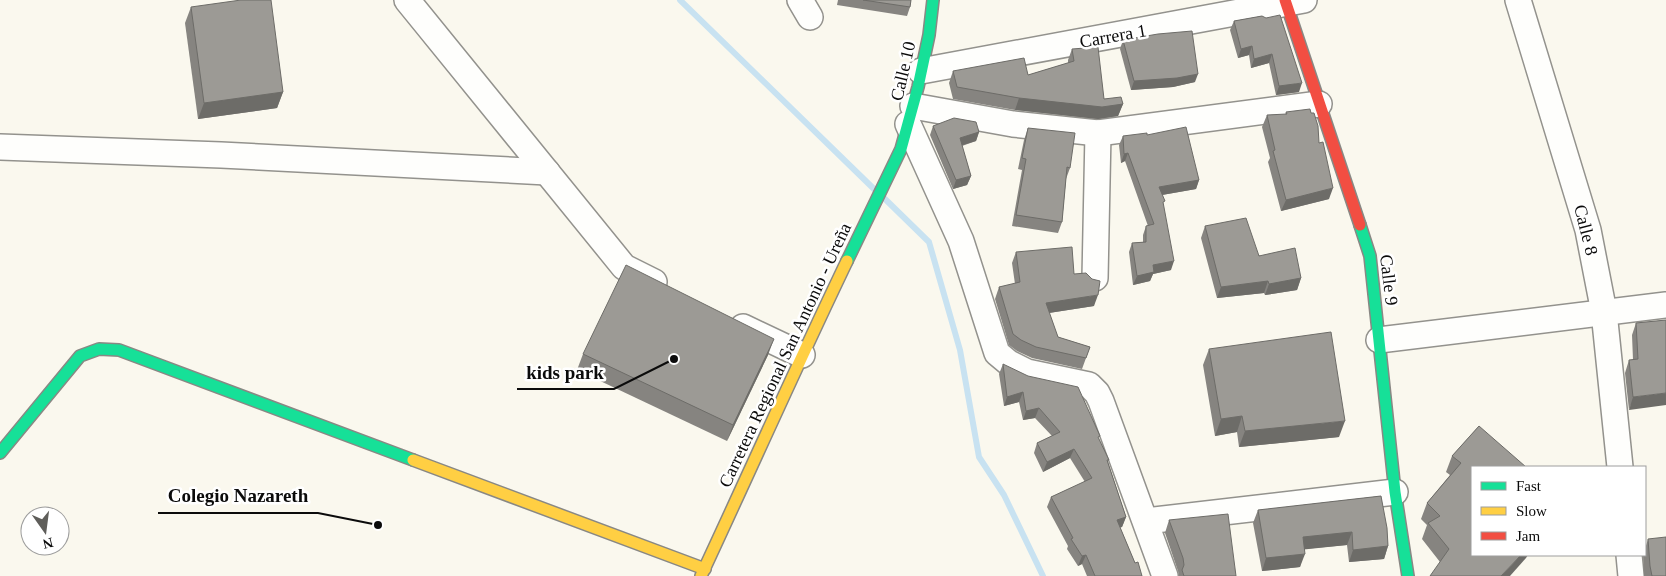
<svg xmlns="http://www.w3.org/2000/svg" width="1666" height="576" viewBox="0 0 1666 576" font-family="'Times New Roman',serif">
<rect width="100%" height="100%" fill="#faf8ee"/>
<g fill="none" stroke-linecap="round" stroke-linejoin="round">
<!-- stream -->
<g stroke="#c8e2f1" stroke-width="6">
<polyline points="680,0 874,189"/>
<polyline points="885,199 929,242 960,350 979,457 1004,495 1043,576"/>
</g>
<!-- street casing -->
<g stroke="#93928d" stroke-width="28">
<g id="street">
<polyline points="407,0 624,267 654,282"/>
<polyline points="800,0 810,17"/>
<polyline points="1518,0 1588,230 1604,312 1620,467"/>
<polyline points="921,71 1304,0"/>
<polyline points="913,106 1013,124 1098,133 1319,104"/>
<polyline points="908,124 961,241 997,353 1009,363 1027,372 1089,385 1097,393 1101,401 1165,576"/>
<polyline points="0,147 221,155 547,172"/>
<polyline points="1095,278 1098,133"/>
<polyline points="743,327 802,355"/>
<polyline points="1379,340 1666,305"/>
<polyline points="1146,521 1395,492"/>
<polyline points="1629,555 1631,576"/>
</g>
</g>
<!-- fast casing -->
<g stroke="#898884" stroke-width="14">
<g id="fast">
<polyline points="1360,225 1370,256 1395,492 1408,576"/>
<polyline points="847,261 901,149 918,87 929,35 933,0"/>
<polyline points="0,453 80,356 99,349 119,350 413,460"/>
</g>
</g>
<!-- slow casing -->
<g stroke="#898884" stroke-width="14">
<g id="slow">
<polyline points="413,460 705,569"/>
<path d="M701,576C750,471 797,365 847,261"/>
</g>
</g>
<!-- jam casing -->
<g stroke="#898884" stroke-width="14">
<polyline id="jam" points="1285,0 1360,225"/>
</g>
<!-- street -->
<use href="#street" stroke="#fefefc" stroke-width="25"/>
<!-- fast -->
<use href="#fast" stroke="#16e098" stroke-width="11"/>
<!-- slow -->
<use href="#slow" stroke="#ffcf43" stroke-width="11"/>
<!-- jam -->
<use href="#jam" stroke="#f24e42" stroke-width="11"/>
</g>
<!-- wall -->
<g fill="#868480">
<polygon points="838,0 911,0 910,7 907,16 837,5"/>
<polygon points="191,7 283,92 277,108 198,119 185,23"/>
<polygon points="1262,16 1299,92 1276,95 1269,63 1251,68 1249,55 1238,58 1230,30 1234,21"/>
<polygon points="1123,40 1195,82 1173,87 1131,90 1120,49"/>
<polygon points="1072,49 1104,99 1123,104 1118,116 1098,119 1015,110 953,99 949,83 953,71 1028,75 1068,63 1068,60"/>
<polygon points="1286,112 1319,143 1329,199 1281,211 1268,162 1270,158 1262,127 1267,115 1285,115"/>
<polygon points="933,126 979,132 976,141 962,146 971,176 967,185 953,189 930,135"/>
<polygon points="1028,128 1070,168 1066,179 1062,222 1058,233 1012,226 1022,170 1018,169 1024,140"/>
<polygon points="1147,135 1199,180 1196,189 1162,195 1171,270 1153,274 1150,281 1133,285 1129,252 1132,243 1143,242 1143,235 1146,226 1148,226 1125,161 1121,163 1119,145 1123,136"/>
<polygon points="1205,226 1301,278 1297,290 1265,295 1264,293 1217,298 1201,238"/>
<polygon points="1016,252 1074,274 1094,306 1049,313 1058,337 1090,347 1082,369 1032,358 1017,351 1009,345 995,299 999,287 1015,284 1012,263"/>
<polygon points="1666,320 1629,410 1625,373 1629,360 1633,360 1632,335 1636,323"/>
<polygon points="1209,349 1339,437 1239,447 1237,432 1215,436 1203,365"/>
<polygon points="583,354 768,355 727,441 577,370"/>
<polygon points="1003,364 1099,439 1108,462 1126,517 1122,527 1120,527 1135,563 1142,576 1087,576 1082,564 1078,566 1067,549 1068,546 1047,507 1051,497 1085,482 1070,458 1043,472 1034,453 1037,443 1052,436 1035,418 1023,420 1019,402 1004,406 999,374"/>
<polygon points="1479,426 1526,558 1440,562 1422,539 1427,525 1421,519 1427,503 1450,475 1446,472 1452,456"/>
<polygon points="1381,496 1388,546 1384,559 1349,562 1347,545 1304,549 1300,567 1262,571 1253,523 1258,510"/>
<polygon points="1169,520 1236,576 1179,576 1178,571 1165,533"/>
<polygon points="1648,539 1666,576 1644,576 1643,555 1645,555 1645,549"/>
</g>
<!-- shaded-wall -->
<g fill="#6d6c68">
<polygon points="1252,46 1249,55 1238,58 1241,49"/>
<polygon points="1272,54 1269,63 1251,68 1254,59"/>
<polygon points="1198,74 1195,82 1173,87 1131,90 1134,81"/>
<polygon points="1302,83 1299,92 1276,95 1279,86"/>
<polygon points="283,92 277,108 198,119 204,103"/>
<polygon points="1019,98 1123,104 1118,116 1098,119 1015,110"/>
<polygon points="979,132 976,141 956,147 960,138"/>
<polygon points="1128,153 1125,161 1121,163 1124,154"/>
<polygon points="971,176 967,185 953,189 956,180"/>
<polygon points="1199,180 1196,189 1156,196 1159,187"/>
<polygon points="1333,188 1329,199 1281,211 1286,200"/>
<polygon points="1174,261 1171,270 1153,274 1150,281 1133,285 1137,276 1153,265"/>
<polygon points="1301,278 1297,290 1265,295 1269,284"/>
<polygon points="1268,281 1264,293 1217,298 1221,287"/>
<polygon points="1098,295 1094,306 1042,314 1046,303"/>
<polygon points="774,339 768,355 727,441 733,425"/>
<polygon points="1023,392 1019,402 1004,406 1007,397"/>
<polygon points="1666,393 1666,405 1629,410 1633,397"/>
<polygon points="1039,408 1035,418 1023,420 1026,411"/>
<polygon points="1242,416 1237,432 1215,436 1221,419"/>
<polygon points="1345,421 1339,437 1239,447 1245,431"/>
<polygon points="1074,449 1070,458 1043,472 1047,462"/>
<polygon points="1126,517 1122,527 1114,530 1117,520"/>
<polygon points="1352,532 1347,545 1299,550 1303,537"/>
<polygon points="1388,546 1384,559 1349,562 1353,550"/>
<polygon points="1305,554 1300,567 1262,571 1266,558"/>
<polygon points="1086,555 1082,564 1078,566 1082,556"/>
<polygon points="1521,555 1528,555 1526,558 1510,576 1501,576"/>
</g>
<!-- building -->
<g fill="#9c9a95" stroke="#6d6c68">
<polygon points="241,0 271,0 283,92 204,103 191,7"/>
<polygon points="863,0 911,0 910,7"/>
<polygon points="1280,15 1302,83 1279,86 1272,54 1254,59 1252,46 1241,49 1234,21 1262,16 1266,18"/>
<polygon points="1192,31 1198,74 1177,78 1134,81 1123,40 1158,34"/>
<polygon points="1098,47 1104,99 1121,97 1123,104 1102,107 1019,98 957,87 953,71 1024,58 1028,75 1074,61 1072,49"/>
<polygon points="1310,109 1311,113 1314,113 1318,126 1319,143 1323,142 1333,188 1286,200 1273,151 1275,150 1267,115 1287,114 1286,112"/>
<polygon points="954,118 976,122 979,132 960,138 971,176 956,180 933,126"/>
<polygon points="1186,127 1199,180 1159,187 1165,201 1163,202 1174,261 1153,265 1154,272 1137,276 1132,243 1146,242 1146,226 1154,224 1128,153 1124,154 1123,136 1147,133 1147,135"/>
<polygon points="1028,128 1075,133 1070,168 1067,167 1062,222 1016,215 1026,159 1022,158"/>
<polygon points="1246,218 1259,256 1295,248 1301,278 1269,284 1268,281 1221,287 1205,226"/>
<polygon points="1072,247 1074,274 1086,273 1092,279 1100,281 1098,295 1046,303 1058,337 1090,347 1086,358 1036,347 1021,340 1013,334 999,287 1020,282 1016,252"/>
<polygon points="626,265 774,339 733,425 583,354"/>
<polygon points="1666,320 1666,393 1633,397 1629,360 1638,359 1636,323"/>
<polygon points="1331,332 1345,421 1245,431 1242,416 1221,419 1209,349"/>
<polygon points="1003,364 1028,376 1078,387 1100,436 1098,437 1109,460 1107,460 1126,517 1117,520 1135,563 1138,562 1142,576 1095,576 1086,555 1082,556 1071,539 1073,538 1051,497 1092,478 1074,449 1047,462 1037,443 1060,432 1039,408 1026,411 1023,392 1007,397"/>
<polygon points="1479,426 1526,467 1472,467 1472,555 1521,555 1501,576 1430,576 1449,549 1428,523 1440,516 1427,503 1461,463 1452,456"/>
<polygon points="1381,496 1387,528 1388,546 1353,550 1352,532 1303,537 1305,554 1266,558 1258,510"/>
<polygon points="1228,514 1236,576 1184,576 1182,570 1184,565 1183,558 1169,520"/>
<polygon points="1666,537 1666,576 1652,576 1650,566 1648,539"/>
</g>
<g text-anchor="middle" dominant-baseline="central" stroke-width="5" stroke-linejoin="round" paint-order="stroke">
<!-- street labels -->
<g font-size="18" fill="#0b0b0b" stroke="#fff">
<text transform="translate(1113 36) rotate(-10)">Carrera 1</text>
<text transform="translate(903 71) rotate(-77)">Calle 10</text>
<text transform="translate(1586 230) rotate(76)">Calle 8</text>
<text transform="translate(1389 280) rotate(83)">Calle 9</text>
<text transform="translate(785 355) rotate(-65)">Carretera Regional San Antonio - Ureña</text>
</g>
</g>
<!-- callouts -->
<path fill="none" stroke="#0b0b0b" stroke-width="2" d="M674 359L614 389H517M378 525L318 513H158"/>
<g fill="#0b0b0b" stroke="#fff" stroke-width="2">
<circle cx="674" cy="359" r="5"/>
<circle cx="378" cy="525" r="5"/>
</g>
<g font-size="19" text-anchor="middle" font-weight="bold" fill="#0b0b0b" stroke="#fff" stroke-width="5" stroke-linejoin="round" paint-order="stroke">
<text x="565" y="379">kids park</text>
<text x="238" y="502">Colegio Nazareth</text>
</g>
<!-- legend -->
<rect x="1471" y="466" width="175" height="90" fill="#ffffff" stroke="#9d9d9d"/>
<rect x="1481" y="482" width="25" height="8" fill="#16e098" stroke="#9d9d9d"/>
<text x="1516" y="491" font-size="15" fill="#0b0b0b">Fast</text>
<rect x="1481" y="507" width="25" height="8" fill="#ffcf43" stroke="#9d9d9d"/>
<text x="1516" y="516" font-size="15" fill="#0b0b0b">Slow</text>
<rect x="1481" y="532" width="25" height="8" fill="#f24e42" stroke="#9d9d9d"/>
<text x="1516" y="541" font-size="15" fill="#0b0b0b">Jam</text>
<!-- north arrow -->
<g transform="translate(45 531) rotate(166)"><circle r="24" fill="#ffffff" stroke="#9d9d9d"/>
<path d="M0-4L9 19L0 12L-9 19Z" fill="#5f5e5a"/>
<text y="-8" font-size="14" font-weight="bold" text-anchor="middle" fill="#0b0b0b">N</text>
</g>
</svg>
